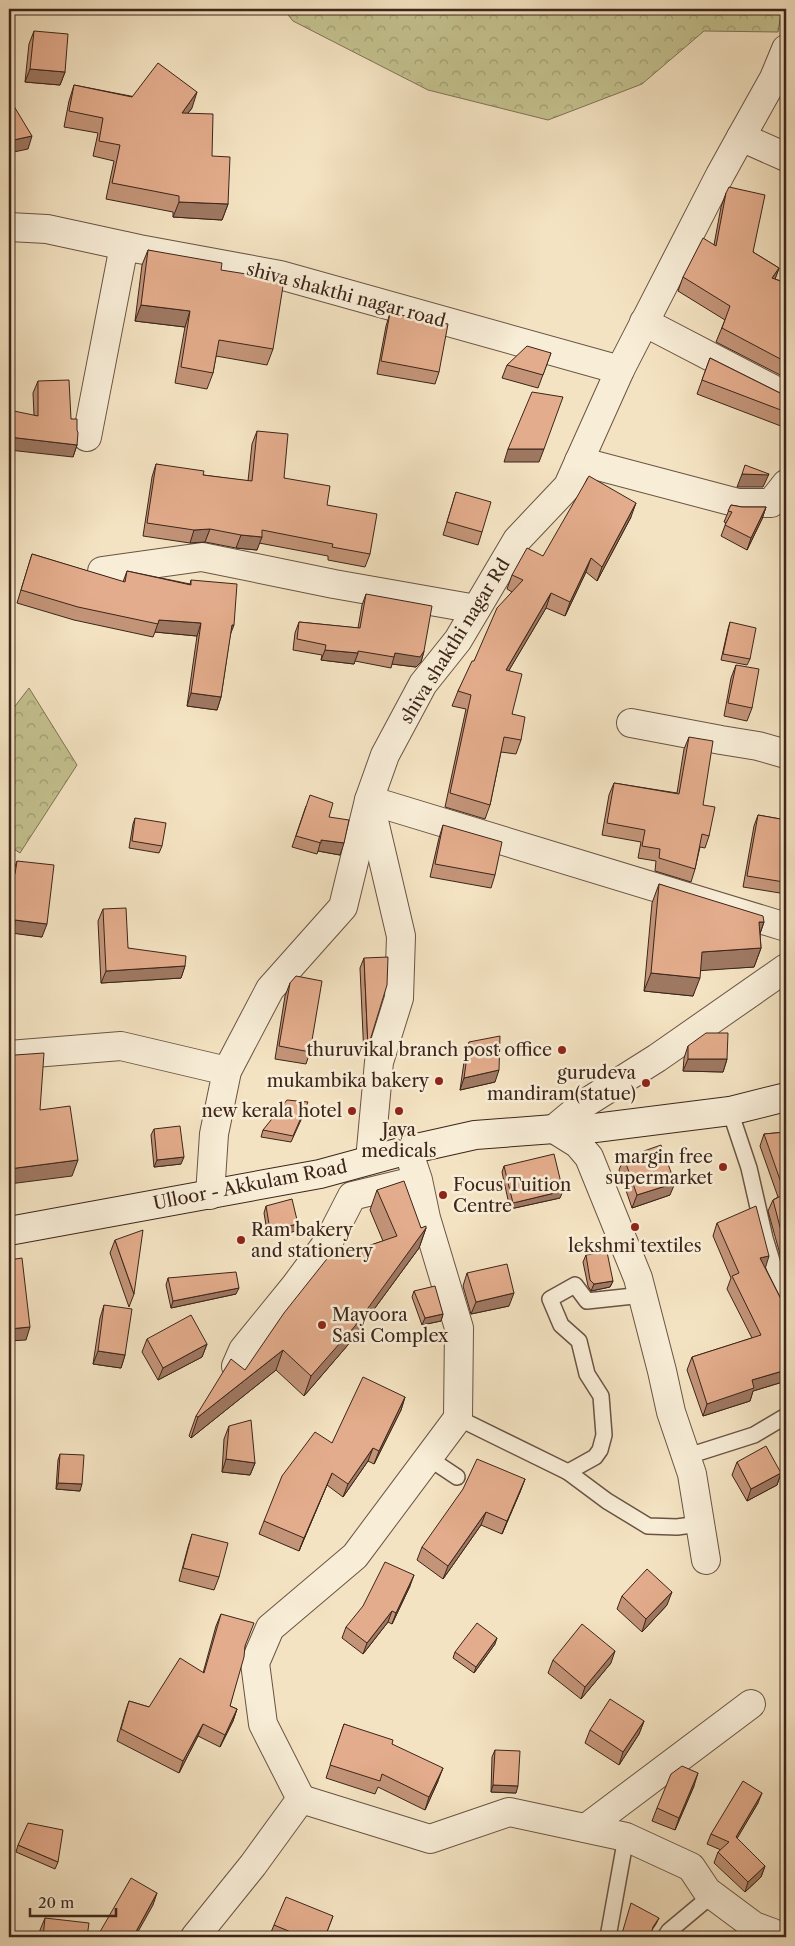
<svg xmlns="http://www.w3.org/2000/svg" width="795" height="1946" viewBox="0 0 795 1946" font-family="'Libre Caslon Text',serif">
<defs>
<pattern id="forest-crowns" width="20" height="18" patternUnits="userSpaceOnUse" patternTransform="scale(1.25)"><rect width="20" height="18" fill="#c3c18e"/><path d="M2 6a3 3 0 1 1 6 0M12 15a3 3 0 1 1 6 0" fill="none" stroke="#a09d73"/></pattern>
</defs>
<rect width="100%" height="100%" fill="#f4e3c2"/>
<filter id="stains"><feTurbulence type="fractalNoise" baseFrequency=".004" numOctaves="4"/><feColorMatrix values="0 0 0 0 .2 0 0 0 0 .09 0 0 0 0 .02 0 0 0 .5 -.17"/></filter>
<radialGradient id="worn" r=".72"><stop offset=".6" stop-color="#630" stop-opacity="0"/><stop offset="1" stop-color="#630" stop-opacity=".3"/></radialGradient>
<!-- forest -->
<g fill="url(#forest-crowns)" stroke="#807354">
<polygon points="283,9 782,9 778,32 704,31 642,84 548,120 428,90 293,21"/>
<polygon points="29,688 77,765 20,853 9,846 9,714"/>
</g>
<g fill="none" stroke-linecap="round" stroke-linejoin="round">
<!-- service casing -->
<g stroke="#6a5444" stroke-width="18">
<g id="service">
<polyline points="730,1111 749,1168 765,1238 786,1307"/>
<polyline points="643,1295 587,1301 575,1285 550,1299 561,1325 579,1341 587,1374 601,1396 604,1435 600,1450 595,1457 568,1472 607,1501 648,1526 677,1527 699,1524"/>
<polyline points="458,1418 568,1472"/>
<polyline points="427,1457 457,1477"/>
<polyline points="685,1457 754,1435 786,1416"/>
<polyline points="608,1937 626,1837"/>
<polyline points="665,1937 669,1931 712,1895"/>
</g>
</g>
<!-- minor casing -->
<g stroke="#6a5444" stroke-width="30">
<g id="minor">
<polyline points="741,137 774,78 786,49"/>
<polyline points="9,227 47,229 139,249 280,275 620,370"/>
<polyline points="644,322 786,396"/>
<polyline points="87,437 124,246"/>
<polyline points="579,461 738,503 771,503 786,484"/>
<polyline points="102,571 202,557 334,584 476,609"/>
<polyline points="631,723 721,740 758,746 786,754"/>
<polyline points="369,800 786,927"/>
<polyline points="370,804 401,936 399,998 379,1062 370,1160"/>
<polyline points="9,1055 121,1046 227,1071"/>
<polyline points="554,1129 578,1144 589,1157 638,1278 662,1371 671,1412 692,1474 706,1560"/>
<polyline points="210,1195 214,1134 227,1071 270,989 343,907 369,800 385,755 423,684 458,640 517,540 568,486 620,370 720,175 741,137 786,157"/>
<polyline points="236,1366 243,1350 295,1286 330,1239 352,1196 414,1181"/>
<polyline points="301,1799 263,1724 255,1663 270,1628 355,1556 458,1418 459,1328 426,1218 418,1180 408,1150"/>
<polyline points="301,1799 430,1839 509,1812 626,1837 691,1867 707,1891 754,1926 773,1933 775,1937"/>
<polyline points="586,1828 751,1704"/>
<polyline points="195,1937 253,1865 301,1799"/>
</g>
</g>
<!-- tertiary casing -->
<g stroke="#6a5444" stroke-width="30">
<polyline id="tertiary" points="554,1129 584,1104 657,1058 786,968"/>
</g>
<!-- secondary casing -->
<g stroke="#3c251a" stroke-width="30">
<polyline id="secondary" points="9,1231 320,1174 408,1150 475,1135 554,1129 595,1128 730,1111 786,1097"/>
</g>
<!-- service -->
<use href="#service" stroke="#f8edd7" stroke-width="15"/>
<!-- minor -->
<use href="#minor" stroke="#f8edd7" stroke-width="28"/>
<!-- tertiary -->
<use href="#tertiary" stroke="#f8edd7" stroke-width="28"/>
<!-- secondary -->
<use href="#secondary" stroke="#f8edd7" stroke-width="28"/>
</g>
<!-- wall -->
<g fill="#c39478" stroke="#3c251a">
<polygon points="34,31 65,72 60,85 25,82 29,44"/>
<polygon points="74,85 192,108 188,113 212,156 228,204 222,220 173,217 173,212 106,199 114,161 93,156 98,133 64,127 69,101"/>
<polygon points="726,193 753,252 779,268 775,279 786,283 786,378 716,342 725,320 678,291 683,277 714,245 721,207"/>
<polygon points="148,250 221,270 273,349 267,365 216,356 213,373 207,389 175,383 185,327 135,321 142,265"/>
<polygon points="390,313 439,372 435,384 377,374 386,326"/>
<polygon points="551,353 538,388 502,378 507,365"/>
<polygon points="710,358 786,396 786,428 697,394"/>
<polygon points="38,381 71,419 77,445 73,457 34,415 33,393"/>
<polygon points="257,431 284,478 327,505 370,554 365,567 328,560 328,556 259,543 257,550 236,548 205,542 190,543 143,536 152,477 156,464 203,475 248,481 252,444"/>
<polygon points="456,492 482,532 478,545 443,535"/>
<polygon points="731,505 742,507 766,507 762,519 747,550 721,536 726,523 724,522"/>
<polygon points="631,517 597,581 586,572 565,616 546,608 509,670 512,714 521,740 516,754 501,752 490,805 485,819 445,807 466,709 452,706 458,691 512,592 507,589 512,575 543,556"/>
<polygon points="32,554 123,582 127,571 190,584 191,580 230,636 221,697 217,710 187,706 197,636 155,632 153,637 74,620 17,603"/>
<polygon points="366,594 424,651 421,662 416,667 392,664 391,668 355,661 354,664 321,660 322,655 293,650 295,633 299,622 358,628 362,605"/>
<polygon points="730,622 750,659 747,665 721,660 728,629"/>
<polygon points="736,665 752,708 747,721 724,716 731,678"/>
<polygon points="689,737 709,836 705,848 700,847 695,869 691,882 655,871 656,861 638,858 641,842 602,835 609,795 614,783 677,793 684,749"/>
<polygon points="306,806 329,817 340,855 318,851 317,854 292,847"/>
<polygon points="758,815 786,820 786,887 783,886 780,893 743,887 754,826"/>
<polygon points="135,818 162,846 159,853 129,848 133,824"/>
<polygon points="443,825 495,875 491,888 430,877 439,838"/>
<polygon points="17,861 42,937 14,933 12,874"/>
<polygon points="659,884 764,922 760,934 761,948 754,967 700,970 693,996 644,991 652,903"/>
<polygon points="103,909 128,948 185,966 181,978 101,983 98,921"/>
<polygon points="364,958 368,1047 364,1057 360,968"/>
<polygon points="290,983 310,1052 306,1064 275,1059 285,996"/>
<polygon points="469,1042 495,1082 460,1090 465,1055"/>
<polygon points="688,1046 727,1059 723,1072 683,1071 684,1058"/>
<polygon points="306,1109 291,1142 261,1137 263,1130"/>
<polygon points="154,1129 181,1164 154,1167 151,1135"/>
<polygon points="786,1132 786,1264 783,1265 768,1211 773,1200 778,1197 760,1146 764,1134"/>
<polygon points="624,1158 670,1195 632,1208 619,1170"/>
<polygon points="504,1166 560,1198 510,1209 502,1172"/>
<polygon points="377,1190 421,1228 426,1228 419,1248 347,1346 304,1396 276,1370 191,1438 189,1436 196,1416 245,1370 365,1247 383,1241 370,1210"/>
<polygon points="266,1206 296,1231 268,1237 264,1213"/>
<polygon points="717,1223 765,1267 786,1309 786,1381 753,1391 750,1401 703,1416 687,1370 692,1357 752,1338 727,1289 731,1278 713,1236"/>
<polygon points="115,1240 134,1294 129,1307 110,1253"/>
<polygon points="586,1255 613,1281 610,1287 591,1291 588,1286 583,1262"/>
<polygon points="467,1273 509,1306 471,1314 463,1286"/>
<polygon points="168,1278 236,1294 171,1308 166,1285"/>
<polygon points="414,1291 443,1314 441,1321 422,1325 412,1297"/>
<polygon points="104,1305 125,1355 121,1368 93,1364 100,1318"/>
<polygon points="147,1339 207,1344 202,1357 158,1380 142,1352"/>
<polygon points="405,1397 401,1410 374,1464 368,1461 343,1497 327,1485 299,1551 259,1534 264,1521 332,1443"/>
<polygon points="229,1426 255,1463 250,1475 222,1472 224,1439"/>
<polygon points="60,1454 80,1491 56,1489 58,1460"/>
<polygon points="737,1462 781,1473 777,1485 747,1501 732,1475"/>
<polygon points="525,1479 520,1492 502,1534 481,1525 443,1579 417,1560 422,1547"/>
<polygon points="192,1534 219,1577 214,1590 179,1581 188,1547"/>
<polygon points="410,1586 392,1624 388,1622 363,1654 342,1638 346,1627"/>
<polygon points="622,1596 667,1605 642,1632 617,1609"/>
<polygon points="221,1614 245,1646 230,1706 237,1709 233,1721 220,1747 198,1736 179,1773 117,1741 125,1713 129,1701 149,1707 203,1673 216,1626"/>
<polygon points="495,1644 474,1673 453,1658 455,1652"/>
<polygon points="553,1660 611,1663 581,1699 548,1673"/>
<polygon points="644,1721 639,1734 619,1765 585,1743 590,1730"/>
<polygon points="344,1724 392,1744 438,1781 425,1810 378,1787 375,1794 326,1778"/>
<polygon points="495,1750 516,1793 491,1792 492,1757"/>
<polygon points="694,1786 675,1830 652,1821 657,1808"/>
<polygon points="758,1803 737,1838 765,1866 761,1877 745,1892 714,1863 718,1852 721,1850 707,1844 711,1834"/>
<polygon points="18,1845 58,1862 55,1869 16,1852"/>
<polygon points="333,1916 325,1937 269,1937 274,1925"/>
<polygon points="45,1918 87,1937 40,1937 40,1930"/>
</g>
<!-- shaded-wall -->
<g fill="#9f7862" stroke="#3c251a">
<polygon points="30,69 65,72 60,85 25,82"/>
<polygon points="197,92 192,108 176,128 182,113"/>
<polygon points="32,136 28,149 9,153 9,141"/>
<polygon points="179,202 228,204 222,220 173,217"/>
<polygon points="779,268 774,282 772,278"/>
<polygon points="141,305 190,311 185,327 135,321"/>
<polygon points="9,437 77,445 73,457 9,450"/>
<polygon points="508,449 544,449 539,462 504,462"/>
<polygon points="742,474 769,474 763,487 737,487"/>
<polygon points="636,503 631,517 597,581 602,567"/>
<polygon points="766,507 762,519 747,550 751,538"/>
<polygon points="210,529 205,542 190,543 194,530"/>
<polygon points="241,535 262,537 257,550 236,548"/>
<polygon points="591,558 586,572 565,616 570,602"/>
<polygon points="551,593 546,608 501,684 506,670"/>
<polygon points="159,620 201,623 197,636 155,632"/>
<polygon points="232,625 234,625 229,638"/>
<polygon points="325,650 358,653 354,664 321,660"/>
<polygon points="424,651 421,662 416,667 392,664 395,653"/>
<polygon points="191,693 221,697 217,710 187,706"/>
<polygon points="321,840 344,843 340,855 318,851"/>
<polygon points="15,920 47,924 42,937 11,933"/>
<polygon points="759,922 764,922 757,941"/>
<polygon points="761,948 754,967 695,971 702,952"/>
<polygon points="185,966 181,978 101,983 106,971"/>
<polygon points="651,973 700,978 693,996 644,991"/>
<polygon points="688,1059 727,1059 723,1072 683,1071"/>
<polygon points="499,1070 495,1082 460,1090 464,1078"/>
<polygon points="184,1157 181,1164 154,1167 157,1160"/>
<polygon points="78,1160 72,1176 9,1184 9,1169"/>
<polygon points="675,1183 670,1195 632,1208 637,1195"/>
<polygon points="563,1191 560,1198 510,1209 513,1203"/>
<polygon points="298,1224 296,1231 268,1237 270,1230"/>
<polygon points="426,1228 419,1248 347,1346 304,1396 311,1376"/>
<polygon points="769,1256 765,1269 760,1258"/>
<polygon points="786,1256 786,1264 783,1265"/>
<polygon points="613,1281 610,1287 591,1291 594,1284"/>
<polygon points="239,1288 236,1294 171,1308 173,1301"/>
<polygon points="514,1293 509,1306 471,1314 476,1302"/>
<polygon points="443,1314 441,1321 422,1325 425,1318"/>
<polygon points="30,1327 26,1340 9,1341 9,1329"/>
<polygon points="207,1344 202,1357 158,1380 163,1368"/>
<polygon points="283,1350 276,1370 191,1438 198,1417"/>
<polygon points="98,1351 125,1355 121,1368 93,1364"/>
<polygon points="786,1370 786,1381 753,1391 750,1401 703,1416 707,1404 752,1380"/>
<polygon points="405,1397 401,1410 374,1464 379,1451"/>
<polygon points="373,1448 368,1461 343,1497 348,1484"/>
<polygon points="226,1459 255,1463 250,1475 222,1472"/>
<polygon points="332,1473 327,1485 299,1551 304,1538"/>
<polygon points="781,1473 777,1485 747,1501 751,1489"/>
<polygon points="525,1479 520,1492 502,1534 507,1521"/>
<polygon points="58,1483 82,1484 80,1491 56,1489"/>
<polygon points="486,1512 481,1525 443,1579 448,1566"/>
<polygon points="414,1575 410,1586 392,1624 396,1613"/>
<polygon points="672,1592 667,1605 642,1632 646,1619"/>
<polygon points="392,1611 388,1622 363,1654 367,1643"/>
<polygon points="497,1638 495,1644 474,1673 476,1667"/>
<polygon points="615,1651 611,1663 581,1699 585,1687"/>
<polygon points="237,1709 233,1721 220,1747 225,1735"/>
<polygon points="644,1721 639,1734 619,1765 623,1752"/>
<polygon points="203,1724 198,1736 179,1773 183,1761"/>
<polygon points="443,1768 438,1781 425,1810 429,1797"/>
<polygon points="698,1773 694,1786 675,1830 679,1818"/>
<polygon points="493,1785 518,1786 516,1793 491,1792"/>
<polygon points="762,1793 758,1803 732,1847 736,1837"/>
<polygon points="765,1866 761,1877 745,1892 748,1882"/>
<polygon points="157,1893 153,1905 135,1937 133,1937"/>
<polygon points="659,1918 656,1924 650,1933 653,1927"/>
</g>
<!-- building -->
<g fill="#e3ac8c" stroke="#3c251a">
<polygon points="34,31 68,34 65,72 30,69"/>
<polygon points="158,63 197,92 182,113 213,114 212,156 230,157 228,204 179,202 179,196 112,183 120,145 99,141 103,118 69,111 74,85 132,97"/>
<polygon points="9,98 32,136 9,141"/>
<polygon points="729,187 765,195 753,252 779,268 772,278 786,283 786,362 722,328 730,306 683,277 703,238 716,246 726,193"/>
<polygon points="148,250 222,263 221,270 284,280 273,349 219,340 213,373 181,367 190,311 141,305"/>
<polygon points="390,313 448,324 439,372 381,361"/>
<polygon points="527,346 551,353 543,375 507,365"/>
<polygon points="710,358 786,396 786,412 702,380"/>
<polygon points="69,380 71,419 77,419 77,430 78,433 77,445 9,437 9,410 38,416 38,381"/>
<polygon points="532,392 563,397 544,449 508,449"/>
<polygon points="257,431 288,434 284,478 330,486 327,505 377,514 370,554 332,547 333,544 262,530 262,537 241,535 210,529 194,530 147,523 156,464 204,471 203,475 252,481"/>
<polygon points="745,465 769,474 768,475 742,474"/>
<polygon points="589,476 636,503 602,567 591,558 570,602 551,593 506,670 522,674 512,714 525,717 521,740 504,737 490,805 450,793 471,695 458,691 472,661 474,661 497,608 523,580 512,575 527,548 543,556"/>
<polygon points="456,492 491,502 482,532 447,522"/>
<polygon points="731,505 742,507 766,507 751,538 725,525 732,512 728,511"/>
<polygon points="32,554 125,582 127,571 191,585 191,580 237,584 234,625 232,625 221,697 191,693 201,623 159,620 158,624 78,607 21,590"/>
<polygon points="366,594 432,606 424,651 420,657 395,653 394,657 358,651 358,653 325,650 326,645 297,639 299,622 360,628"/>
<polygon points="9,604 14,605 9,621"/>
<polygon points="730,622 756,628 750,659 723,654"/>
<polygon points="736,665 759,669 752,708 728,703"/>
<polygon points="689,737 713,741 703,805 715,807 709,836 702,834 695,869 659,858 660,849 642,846 645,830 607,823 614,783 679,794"/>
<polygon points="310,795 333,803 329,817 349,820 344,843 321,840 321,843 296,836"/>
<polygon points="758,815 786,820 786,875 784,882 747,876"/>
<polygon points="135,818 166,823 162,846 132,841"/>
<polygon points="443,825 502,842 495,875 435,864"/>
<polygon points="17,861 54,865 47,924 15,920 9,991 9,873 15,874"/>
<polygon points="659,884 763,916 764,922 759,922 761,948 702,952 700,978 651,973"/>
<polygon points="126,908 128,948 186,956 185,966 106,971 103,909"/>
<polygon points="388,957 387,985 368,1047 364,958"/>
<polygon points="296,976 322,981 310,1052 279,1046 290,983"/>
<polygon points="706,1033 728,1033 727,1059 688,1059 688,1046"/>
<polygon points="500,1036 499,1070 464,1078 469,1042"/>
<polygon points="9,1053 15,1055 44,1053 40,1110 70,1106 78,1160 9,1169"/>
<polygon points="287,1100 308,1102 293,1136 263,1130"/>
<polygon points="180,1126 184,1157 157,1160 154,1129"/>
<polygon points="786,1132 786,1250 773,1200 785,1194 764,1134"/>
<polygon points="661,1145 675,1183 637,1195 624,1158"/>
<polygon points="554,1154 563,1191 513,1203 504,1166"/>
<polygon points="404,1181 421,1228 426,1226 426,1228 355,1326 311,1376 283,1350 198,1417 196,1416 231,1359 245,1370 284,1313 334,1250 365,1247 397,1236 377,1190"/>
<polygon points="292,1199 298,1224 270,1230 266,1206"/>
<polygon points="756,1206 769,1256 760,1258 786,1309 786,1370 752,1380 754,1388 707,1404 692,1357 761,1335 732,1276 739,1273 717,1223"/>
<polygon points="143,1230 134,1294 115,1240"/>
<polygon points="607,1252 613,1281 594,1284 590,1280 586,1255"/>
<polygon points="22,1258 30,1327 9,1329 9,1260"/>
<polygon points="507,1264 514,1293 476,1302 467,1273"/>
<polygon points="236,1272 239,1288 173,1301 168,1278"/>
<polygon points="435,1286 443,1314 425,1318 414,1291"/>
<polygon points="104,1305 132,1309 125,1355 98,1351"/>
<polygon points="191,1315 207,1344 163,1368 147,1339"/>
<polygon points="363,1377 405,1397 379,1451 373,1448 348,1484 332,1473 304,1538 264,1521 282,1476 315,1432 332,1443"/>
<polygon points="251,1420 255,1463 226,1459 229,1426"/>
<polygon points="766,1446 781,1473 751,1489 737,1462"/>
<polygon points="60,1454 84,1455 82,1484 58,1483"/>
<polygon points="477,1459 525,1479 507,1521 486,1512 448,1566 422,1547 463,1489"/>
<polygon points="192,1534 228,1543 219,1577 183,1568"/>
<polygon points="385,1562 414,1575 396,1613 392,1611 367,1643 346,1627 363,1606"/>
<polygon points="647,1569 672,1592 646,1619 622,1596"/>
<polygon points="221,1614 254,1623 245,1646 244,1657 230,1706 237,1709 225,1735 203,1724 183,1761 121,1729 129,1701 149,1707 180,1658 204,1673"/>
<polygon points="477,1623 497,1638 476,1667 455,1652"/>
<polygon points="582,1624 615,1651 585,1687 553,1660"/>
<polygon points="610,1699 644,1721 623,1752 590,1730"/>
<polygon points="344,1724 393,1740 392,1744 443,1768 429,1797 382,1774 380,1781 330,1765"/>
<polygon points="495,1750 520,1751 518,1786 493,1785"/>
<polygon points="682,1766 698,1773 679,1818 657,1808 671,1774"/>
<polygon points="743,1781 762,1793 736,1837 765,1866 748,1882 718,1852 729,1842 711,1834"/>
<polygon points="28,1823 63,1830 58,1862 18,1845"/>
<polygon points="131,1878 157,1893 133,1937 97,1937"/>
<polygon points="286,1897 333,1916 325,1937 303,1937 274,1925"/>
<polygon points="631,1903 659,1918 653,1927 650,1937 621,1937"/>
<polygon points="45,1918 89,1923 87,1937 43,1937"/>
</g>
<!-- markers -->
<g fill="#8f2418" stroke="#f8edd7" stroke-width="2">
<circle cx="562" cy="1050" r="5"/>
<circle cx="439" cy="1081" r="5"/>
<circle cx="646" cy="1083" r="5"/>
<circle cx="352" cy="1111" r="5"/>
<circle cx="399" cy="1111" r="5"/>
<circle cx="723" cy="1167" r="5"/>
<circle cx="443" cy="1195" r="5"/>
<circle cx="635" cy="1227" r="5"/>
<circle cx="241" cy="1240" r="5"/>
<circle cx="322" cy="1325" r="5"/>
</g>
<g text-anchor="middle" dominant-baseline="central" stroke-width="5" stroke-linejoin="round" paint-order="stroke">
<!-- street labels -->
<g font-size="18" fill="#3c251a" stroke="#f8edd7">
<text transform="translate(346 295) rotate(15)">shiva shakthi nagar road</text>
<text transform="translate(455 641) rotate(-58)">shiva shakthi nagar Rd</text>
<text transform="translate(250 1185) rotate(-11)">Ulloor - Akkulam Road</text>
</g>
<!-- poi labels -->
<g font-size="18" fill="#3c251a" stroke="#f8edd7" text-anchor="end">
<text x="552" y="1050">thuruvikal branch post office</text>
<text x="636" y="1073">gurudeva<tspan x="636" dy="21">mandiram(statue)</tspan></text>
<text x="429" y="1081">mukambika bakery</text>
<text x="342" y="1111">new kerala hotel</text>
<text x="399" y="1130" text-anchor="middle">Jaya<tspan x="399" dy="21">medicals</tspan></text>
<text x="713" y="1157">margin free<tspan x="713" dy="21">supermarket</tspan></text>
<text x="453" y="1185" text-anchor="start">Focus Tuition<tspan x="453" dy="21">Centre</tspan></text>
<text x="251" y="1230" text-anchor="start">Ram bakery<tspan x="251" dy="21">and stationery</tspan></text>
<text x="635" y="1246" text-anchor="middle">lekshmi textiles</text>
<text x="332" y="1315" text-anchor="start">Mayoora<tspan x="332" dy="21">Sasi Complex</tspan></text>
</g>
</g>
<!-- margin -->
<rect width="795" height="1946" fill="none" stroke="#f4e3c2" stroke-width="30"/>
<rect x="10" y="10" width="775" height="1926" fill="none" stroke="#3c251a" stroke-width="2.5"/>
<rect x="15" y="15" width="765" height="1916" fill="none" stroke="#3c251a"/>
<!-- scale -->
<path d="M30 1908v8h86v-8" fill="none" stroke="#3c251a" stroke-width="2.5"/>
<text x="38" y="1908" font-size="15" fill="#3c251a" stroke="#f8edd7" stroke-width="4" paint-order="stroke">20 m</text>
<rect width="100%" height="100%" filter="url(#stains)"/>
<rect width="100%" height="100%" fill="url(#worn)"/>
</svg>
